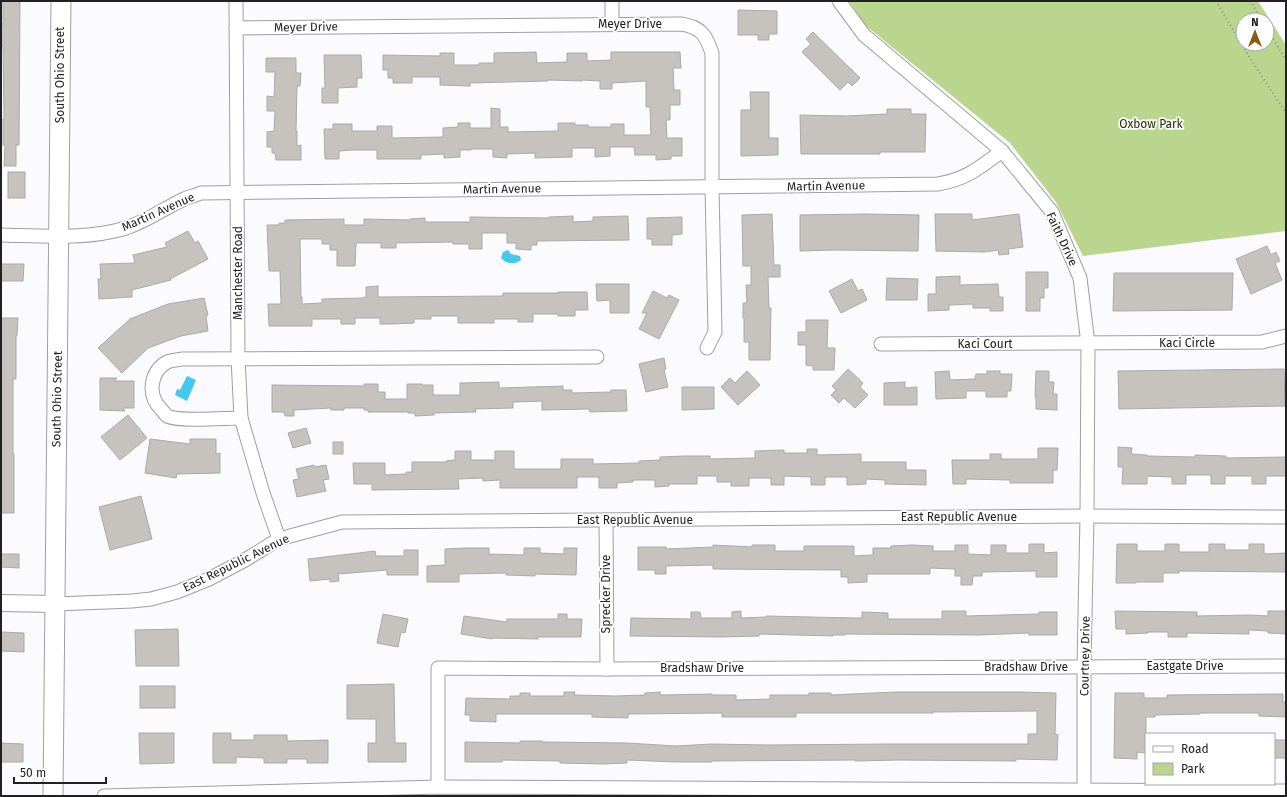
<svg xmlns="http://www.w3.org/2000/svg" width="1287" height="797" viewBox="0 0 1287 797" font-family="'Fira Sans',sans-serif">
<rect width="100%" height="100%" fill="#fbfbff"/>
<!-- green -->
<path fill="#b9d58e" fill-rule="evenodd" d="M849,1H1258L1286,45V231L1083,256L1056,202L1010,143L865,25ZM1243,20H1267V44H1243Z"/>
<!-- water -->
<g fill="#42c9ed">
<path d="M508,250L511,254L520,256L521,260C515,265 506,264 501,258L503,252Z"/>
<polygon points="187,376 196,380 187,401 175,395 177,389 180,390"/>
</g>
<!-- building -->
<g fill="#c6c3bf" stroke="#aca9a5">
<polygon points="3,1 20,1 19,145 16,145 16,166 4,166 5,145 3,145 3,119 4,119 3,45 1,45 1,24 3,24"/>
<polygon points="738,10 777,11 777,34 769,34 769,40 758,40 758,35 738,35"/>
<polygon points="813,32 860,78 852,86 848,82 840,90 802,52 811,44 806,39"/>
<polygon points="536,52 537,63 567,62 567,53 587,53 587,61 611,60 611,52 680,52 681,68 673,68 674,90 680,90 680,105 670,105 670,120 666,120 667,138 682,138 682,156 671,156 671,159 656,160 656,155 635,155 634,147 610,147 610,156 595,157 595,148 572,148 572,157 535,158 535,153 507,154 507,158 493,157 493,149 471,149 471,150 460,150 460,157 444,158 444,154 421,155 421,159 377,159 377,150 352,150 339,151 339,159 325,159 324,129 333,129 333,124 352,124 352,131 377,131 377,126 392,126 392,138 443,137 443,128 458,127 458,123 470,123 470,128 491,128 491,108 500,109 500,127 508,127 508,132 558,131 558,123 575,123 575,125 588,125 588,127 611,127 611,124 624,124 624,135 651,135 650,107 646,107 646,81 612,83 612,89 600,89 600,81 582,80 582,81 548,80 548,81 470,83 470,86 440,85 440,77 412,77 412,83 393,83 393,78 388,78 388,70 383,70 383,55 440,56 440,53 454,53 454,65 479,65 479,63 494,63 494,53"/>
<polygon points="324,55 361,55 362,78 357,78 357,87 338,88 338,103 322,103 322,88 325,88"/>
<polygon points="266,58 296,58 296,73 301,73 300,86 297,86 296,131 297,131 297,146 301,145 301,160 276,160 275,153 272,153 272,147 267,147 267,132 274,131 275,111 267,111 267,96 274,97 275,72 266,72"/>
<polygon points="750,92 769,92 769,138 778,138 778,155 741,156 741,110 751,110"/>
<polygon points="887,109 911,109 911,114 926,114 925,152 880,152 880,154 801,154 800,115 846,116 887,114"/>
<rect x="8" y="172" width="17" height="26"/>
<polygon points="772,214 774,265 780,265 780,277 768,277 769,308 771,308 770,360 749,360 749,342 744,342 744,318 743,318 743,303 747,303 746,285 751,285 751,266 743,266 742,215"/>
<polygon points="866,214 919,215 918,251 835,250 800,251 800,215"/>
<polygon points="935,214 972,214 972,220 1019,214 1023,247 1008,249 1009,254 999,255 998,250 985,252 936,251"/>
<polygon points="573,216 573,222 593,221 593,217 628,216 629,240 537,241 537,245 531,245 531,250 516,249 516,243 507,243 507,233 482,233 482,249 469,249 469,244 453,244 453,242 396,243 396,248 381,248 381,243 357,243 356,244 355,266 337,266 337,250 330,250 330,244 322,244 322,239 300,239 301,297 302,297 302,304 322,303 322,299 362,298 366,297 366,287 378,286 378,297 503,296 503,293 558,293 558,292 587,292 588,310 575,310 575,316 558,316 558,314 533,314 533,322 518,322 518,319 494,319 494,323 458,323 458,316 431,316 431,319 414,319 414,323 393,324 380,324 380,318 355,318 355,324 341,324 341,319 312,319 312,326 269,326 268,304 281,304 280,271 269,271 267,225 279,225 279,223 285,223 285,220 344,219 344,225 364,225 364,219 410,220 410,219 425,218 425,222 470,222 470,217 549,218 549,217"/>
<polygon points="682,217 682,234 672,235 672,245 652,245 652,239 647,239 647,218"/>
<polygon points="188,231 195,243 198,241 208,259 170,279 171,280 132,290 132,297 99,299 98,279 101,279 100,264 135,263 133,255 167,247 165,243"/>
<polygon points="1267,246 1271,255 1276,252 1280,261 1275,263 1282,280 1251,294 1236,259"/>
<polygon points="1,264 24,264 23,281 1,281"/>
<polygon points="1026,272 1048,272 1048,288 1044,288 1044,298 1040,298 1040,311 1026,311"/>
<polygon points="1114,273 1233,273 1232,310 1113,311"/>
<polygon points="960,276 960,285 998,284 999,297 1003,297 1003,311 990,311 990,308 973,308 973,304 949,305 949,310 928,311 928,294 936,294 936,277"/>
<polygon points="887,278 918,279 917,300 886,300"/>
<polygon points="852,279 858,291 862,289 867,300 841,313 829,291"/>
<polygon points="596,284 629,284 629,313 610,313 610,300 597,301"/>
<polygon points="653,291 667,298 669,295 679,300 659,339 639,329 647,313 642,313"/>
<polygon points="204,298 208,315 206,316 208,331 181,336 148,348 122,373 98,348 130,319 168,304"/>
<polygon points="1,318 18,318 17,336 16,336 16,379 13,379 13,454 14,454 14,513 1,513"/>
<polygon points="806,320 828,320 827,348 835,348 834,370 813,370 813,366 806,365 806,345 798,345 798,332 806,332"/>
<polygon points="664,358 666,369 664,370 668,387 646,392 639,364"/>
<polygon points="848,369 863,383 860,387 868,395 855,408 844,398 839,403 831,395 836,390 832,386"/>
<polygon points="1284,369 1285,406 1119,409 1118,371"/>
<polygon points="747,371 760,385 738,405 721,387 730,378 735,383"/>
<polygon points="949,371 950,380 975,379 976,374 987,374 987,371 1000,371 1000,374 1012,374 1011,391 1007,391 1007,397 986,397 986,391 966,391 966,398 936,399 935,372"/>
<polygon points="1036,371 1049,371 1049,382 1054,382 1053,394 1057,394 1057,410 1036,409 1036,397 1035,397"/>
<polygon points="100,378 117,378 114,381 134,381 134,408 123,408 125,411 100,410"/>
<polygon points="499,382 499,388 563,386 563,390 572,390 572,393 611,392 611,390 626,390 627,411 590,412 589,409 542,410 542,401 513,402 513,408 475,409 476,412 434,413 434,415 415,416 415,413 408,413 408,412 368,412 368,410 364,410 364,408 344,408 344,410 331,410 331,408 294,410 294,416 285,416 284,412 272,412 272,385 364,386 364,384 378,384 378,392 385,392 385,399 407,399 407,384 422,384 422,385 433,385 433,395 460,395 460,383"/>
<polygon points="905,382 905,388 917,387 917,405 884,405 884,383"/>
<polygon points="682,387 714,387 714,409 682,410"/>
<polygon points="128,415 147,438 120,460 101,437"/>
<polygon points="306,428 311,443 293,448 288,433"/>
<polygon points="150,439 190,444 190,439 216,439 216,454 220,453 220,473 177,474 176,478 145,473"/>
<rect x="333" y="442" width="10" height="12"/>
<polygon points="1118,447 1132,448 1131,454 1147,455 1147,456 1195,457 1195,455 1226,456 1226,458 1286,457 1286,476 1266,476 1266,484 1252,484 1252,476 1225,476 1225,484 1211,484 1211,475 1186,475 1186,484 1172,484 1172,477 1147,476 1147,484 1122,484 1123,467 1118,467"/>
<polygon points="1038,448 1058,448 1057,470 1053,470 1053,483 1010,483 1010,480 966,479 966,484 953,484 952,460 990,460 990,454 1001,454 1001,459 1038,459"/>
<polygon points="807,449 817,449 817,455 861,454 861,462 906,462 906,470 926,470 926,485 885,484 885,480 866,479 866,484 847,485 847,477 825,477 825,485 811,485 811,477 784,476 784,485 771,485 771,478 749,478 749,486 731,486 731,482 717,482 717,476 697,476 697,484 669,484 669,486 655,487 655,480 633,480 633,482 617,483 617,488 599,488 599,477 577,477 577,488 500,488 500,480 483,481 483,478 458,479 459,489 372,490 372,484 354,484 353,463 385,463 385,475 406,474 406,472 412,472 412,462 446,462 446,461 455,460 455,451 471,451 471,460 495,460 495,451 514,451 514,469 561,469 561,459 593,459 593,464 639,463 639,461 660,460 660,457 684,456 710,456 710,459 755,458 755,451 784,450 784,453 807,453"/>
<polygon points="314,465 315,467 326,465 329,479 323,480 326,491 297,497 293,480 299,479 296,469"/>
<polygon points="141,496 152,539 110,550 99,507"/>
<polygon points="1029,544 1044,544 1044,553 1057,552 1057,577 1036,577 1036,571 982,572 982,576 973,576 972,585 961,585 961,576 955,576 955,569 930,568 930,574 867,574 867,582 848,583 848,577 841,577 841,570 713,569 713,565 666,566 666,574 655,574 655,570 638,570 638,547 666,547 666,549 713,547 713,545 752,547 752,545 775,545 775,551 804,551 804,546 854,546 854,556 873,555 873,548 891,548 891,546 912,545 933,546 933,551 955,551 955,545 968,545 968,554 991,555 991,545 1006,545 1006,553 1029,553"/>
<polygon points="1117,544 1137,544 1137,551 1165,551 1165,544 1179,544 1179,552 1209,552 1209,544 1225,544 1225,550 1249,550 1249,544 1264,544 1264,554 1286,553 1286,572 1179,571 1179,573 1163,573 1163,582 1136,582 1136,583 1116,583"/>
<polygon points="465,548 489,548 489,554 524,555 524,548 540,548 540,553 564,554 564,548 577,548 576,575 535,574 535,576 506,575 506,573 459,574 459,582 427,582 427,566 445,565 445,549"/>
<polygon points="404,550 418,550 418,575 387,575 387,570 338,574 339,581 330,582 330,579 310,581 308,559 375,551 376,556 404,556"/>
<polygon points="1,554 19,554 19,568 1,567"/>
<polygon points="741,611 741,618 766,617 766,616 855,618 862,618 862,612 888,613 888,619 942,619 942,611 966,611 966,616 1039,614 1039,612 1057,612 1057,635 1029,635 1029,633 978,635 845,634 845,635 833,635 833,636 759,634 759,636 722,637 630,636 631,618 691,619 691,612 700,612 701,618 732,618 732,612"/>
<polygon points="1115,611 1197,612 1197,616 1249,615 1268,616 1268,611 1286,611 1286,634 1268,633 1268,631 1249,630 1249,634 1187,633 1187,637 1168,637 1168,632 1148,632 1148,633 1126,634 1126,629 1116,629"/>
<polygon points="383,614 408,619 405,633 401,632 398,647 377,643"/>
<polygon points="558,614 567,614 567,619 582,619 581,637 538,637 538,639 492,638 492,639 461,634 464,616 507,622 507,619 558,619"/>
<polygon points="178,629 179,666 136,666 135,630"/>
<polygon points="1,632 24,633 24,652 1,651"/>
<polygon points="394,684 395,743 406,743 406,762 368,762 368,743 376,743 376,719 347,719 347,685"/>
<rect x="140" y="686" width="35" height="22"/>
<polygon points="564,692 575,692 574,695 616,696 645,695 645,693 660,692 660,695 712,694 712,695 736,695 736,700 770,699 770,695 809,695 809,693 831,693 831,695 896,692 1020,692 1056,693 1055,734 1058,735 1057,760 1016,759 1016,761 899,760 855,761 855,760 712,761 712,762 676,762 627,760 627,763 603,764 560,763 560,761 502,760 502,762 465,762 465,742 520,743 520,741 542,741 542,742 627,743 676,746 712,744 768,745 889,744 1028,744 1028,734 1037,734 1037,711 933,712 933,713 796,713 796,717 722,717 722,713 628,714 628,718 592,717 592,714 496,714 496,722 470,721 470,715 465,715 466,698 510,699 510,696 520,696 520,693 530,693 530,696 564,696"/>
<polygon points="1115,693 1144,693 1144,698 1167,698 1167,695 1283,694 1283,702 1286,702 1286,717 1259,716 1259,713 1200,713 1200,714 1155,715 1155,717 1146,717 1146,753 1137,752 1137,759 1114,758"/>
<polygon points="139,733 174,733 174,763 140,764"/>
<polygon points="213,733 231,733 231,740 254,740 254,735 287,735 287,741 328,740 328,763 307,763 307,759 287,759 287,763 264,763 264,758 236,757 236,763 213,763"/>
<rect x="1274" y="740" width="12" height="18"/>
<polygon points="1,743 23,744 23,762 1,762"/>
</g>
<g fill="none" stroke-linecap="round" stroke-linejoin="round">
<!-- minor casing -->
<g stroke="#9f9fa3" stroke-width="15">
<g id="minor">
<polyline points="236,1 238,358 241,418 263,493 279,539"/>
<polyline points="612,1 612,24"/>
<polyline points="839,1 864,35 1002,151 1052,212 1080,278 1088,344 1087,516 1084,666 1084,796"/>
<path d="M236,28L681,24C701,27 706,35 712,53V187L715,332L707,348"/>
<path d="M1,235C41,236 87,240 126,228C147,221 165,208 184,199C189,197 196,195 201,193L938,184C967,179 979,168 1002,151"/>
<polyline points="881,344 1262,342 1286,336"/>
<path d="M241,418C225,418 179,422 167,416C165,414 163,411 161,409C147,395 150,372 167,362C172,360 178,360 182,359L597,357"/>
<polyline points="606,520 607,669"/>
<polyline points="55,604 132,601 151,599 177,592 209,579 245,560 279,539 342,522 1087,516 1286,517"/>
<polyline points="438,787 438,668 607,669 1286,666"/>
<polyline points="104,796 438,787 1286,791"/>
</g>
</g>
<!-- tertiary casing -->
<g stroke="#9f9fa3" stroke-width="18">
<polyline id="tertiary" points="1,603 55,604"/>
</g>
<!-- secondary casing -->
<g stroke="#9f9fa3" stroke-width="21">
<polyline id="secondary" points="53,796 61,1"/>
</g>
<!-- path -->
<g stroke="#8d8d8f" stroke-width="2" stroke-dasharray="1 3" stroke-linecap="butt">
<polyline points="1216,1 1251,60 1286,113"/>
<polyline points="1250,1 1262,20"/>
<polyline points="1267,29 1286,60"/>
</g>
<!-- minor -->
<use href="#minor" stroke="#fff" stroke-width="13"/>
<!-- tertiary -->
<use href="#tertiary" stroke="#fff" stroke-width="16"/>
<!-- secondary -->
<use href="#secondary" stroke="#fff" stroke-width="19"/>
</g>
<g text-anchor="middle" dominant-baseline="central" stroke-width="3.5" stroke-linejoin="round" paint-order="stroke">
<!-- street labels -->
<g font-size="12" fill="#212122" stroke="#fff">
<text x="630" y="24">Meyer Drive</text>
<text transform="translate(306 27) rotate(-1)">Meyer Drive</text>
<text transform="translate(60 75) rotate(-90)">South Ohio Street</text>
<text transform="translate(826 186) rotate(-1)">Martin Avenue</text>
<text transform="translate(502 189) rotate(-1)">Martin Avenue</text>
<text transform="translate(158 212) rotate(-24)">Martin Avenue</text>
<text transform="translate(1062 239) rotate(65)">Faith Drive</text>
<text transform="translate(238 273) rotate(-90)">Manchester Road</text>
<text x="1187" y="343">Kaci Circle</text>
<text x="985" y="344">Kaci Court</text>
<text transform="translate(57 399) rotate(-89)">South Ohio Street</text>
<text x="959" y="517">East Republic Avenue</text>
<text x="635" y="520">East Republic Avenue</text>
<text transform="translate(236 563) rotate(-26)">East Republic Avenue</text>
<text transform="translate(606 594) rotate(-90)">Sprecker Drive</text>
<text transform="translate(1085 656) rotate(-89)">Courtney Drive</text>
<text x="1185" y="666">Eastgate Drive</text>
<text x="1026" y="667">Bradshaw Drive</text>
<text x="702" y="668">Bradshaw Drive</text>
</g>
<!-- park labels -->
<g font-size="12" fill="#222f08" stroke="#fff">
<text x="1151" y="124">Oxbow Park</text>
</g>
</g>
<!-- border -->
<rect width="1287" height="797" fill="none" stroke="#212122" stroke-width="4"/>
<!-- legend -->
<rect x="1145" y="733" width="130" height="52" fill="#ffffff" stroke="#a6a6a7"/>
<rect x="1153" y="746" width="20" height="6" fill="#ffffff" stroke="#a6a6a7"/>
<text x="1181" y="753" font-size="12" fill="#212122">Road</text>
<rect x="1153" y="763" width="20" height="12" fill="#b9d58e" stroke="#a6a6a7"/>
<text x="1181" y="773" font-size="12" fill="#212122">Park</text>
<!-- north arrow -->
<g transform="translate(1255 32)"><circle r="19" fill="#ffffff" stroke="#a6a6a7"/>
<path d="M0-3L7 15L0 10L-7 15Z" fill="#8f5a0d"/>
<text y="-6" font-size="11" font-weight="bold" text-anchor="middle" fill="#212122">N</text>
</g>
<!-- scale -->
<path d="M14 777v6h92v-6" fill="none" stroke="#212122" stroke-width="2"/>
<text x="20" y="777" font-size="12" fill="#212122" stroke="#ffffff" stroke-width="3" paint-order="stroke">50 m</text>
</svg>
